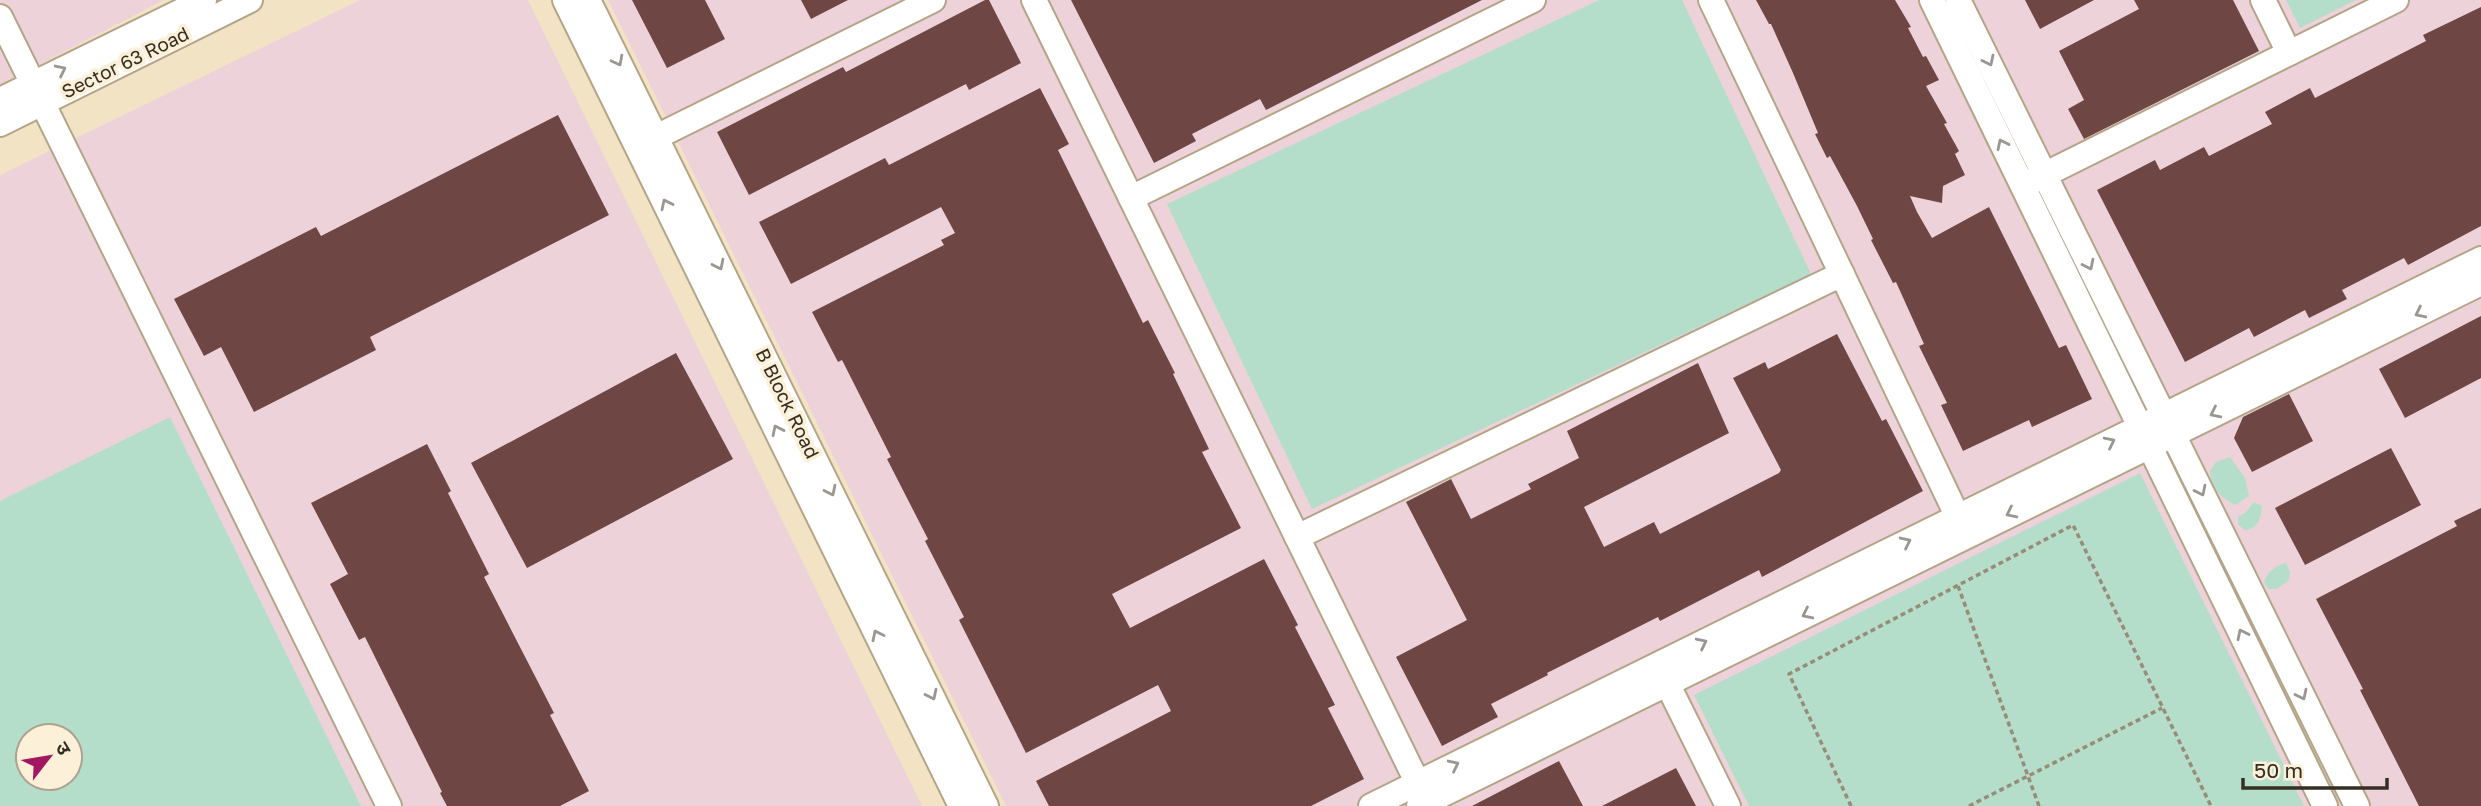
<svg xmlns="http://www.w3.org/2000/svg" width="2481" height="806" viewBox="0 0 2481 806" font-family="'Golos Text','Noto Sans Devanagari',sans-serif">
<rect width="100%" height="100%" fill="#f3e3c5"/>
<!-- industrial -->
<g fill="#edd3d9" fill-rule="evenodd">
<polygon points="0,0 164,0 0,85"/>
<path d="M360,0H528L922,806H0V175ZM28,736H70V778H28Z"/>
<polygon points="608,0 2481,0 2481,806 1006,806"/>
</g>
<!-- green -->
<g fill="#b5deca" fill-rule="evenodd">
<polygon points="1599,0 1682,0 1811,274 1312,509 1167,204"/>
<polygon points="2286,0 2356,0 2300,28"/>
<path d="M170,417L361,806H0V501ZM28,736H70V778H28Z"/>
<path d="M2230,457L2245,478L2249,496L2235,505C2220,497 2211,488 2210,471L2216,462Z"/>
<polygon points="2140,473 2304,806 1749,806 1694,695"/>
<path d="M2254,502L2262,506C2261,519 2258,529 2244,530L2238,524V517L2246,512Z"/>
<path d="M2286,563L2290,572L2289,580L2277,589H2268L2264,582C2268,571 2275,566 2286,563Z"/>
</g>
<!-- building -->
<g fill="#6e4745">
<polygon points="632,0 705,0 725,39 667,68"/>
<polygon points="801,0 848,0 811,19"/>
<polygon points="985,0 989,0 1021,63 969,90 966,84 749,195 717,132 843,67 846,72"/>
<polygon points="1071,0 1482,0 1266,110 1260,99 1192,134 1196,141 1154,163"/>
<polygon points="1756,0 1895,0 1911,27 1908,28 1923,57 1926,56 1939,80 1926,86 1947,123 1944,124 1959,151 1955,154 1965,175 1943,186 1942,203 1910,196 1917,212 1932,238 1989,207 2059,348 2066,345 2092,399 2032,427 2029,420 1963,451 1941,405 1947,403 1919,346 1924,344 1896,282 1893,283 1871,240 1873,239 1857,206 1830,156 1827,158 1815,134 1818,133 1793,73 1771,24 1769,24"/>
<polygon points="2025,0 2094,0 2040,29"/>
<polygon points="2134,0 2233,0 2259,51 2084,139 2068,109 2084,100 2059,51 2139,9"/>
<polygon points="2481,7 2481,226 2408,265 2404,258 2342,290 2347,299 2309,318 2305,310 2254,337 2249,328 2185,362 2097,190 2155,160 2160,170 2204,147 2209,156 2272,124 2265,112 2310,88 2315,98 2426,41 2423,35"/>
<polygon points="1040,88 1069,144 1058,150 1143,323 1148,320 1175,373 1173,374 1209,449 1202,452 1241,528 1112,594 1130,628 1264,559 1298,625 1295,627 1335,705 1328,708 1364,779 1311,806 1049,806 1036,781 1171,711 1158,685 1026,753 959,620 964,617 925,541 928,539 887,459 891,457 842,360 838,362 812,312 944,245 941,240 955,233 941,207 791,284 759,222 885,158 889,165"/>
<polygon points="558,115 609,215 370,337 376,350 254,412 221,347 204,356 174,299 316,227 321,236"/>
<polygon points="2481,316 2481,378 2405,418 2379,369"/>
<polygon points="1837,334 1882,421 1886,419 1923,491 1762,577 1759,570 1660,621 1658,617 1547,673 1548,675 1491,704 1498,717 1442,746 1396,657 1467,620 1406,502 1451,479 1471,519 1531,489 1528,484 1579,458 1567,431 1698,363 1729,433 1584,507 1604,547 1654,522 1660,534 1779,473 1781,470 1733,378 1765,362 1768,369"/>
<polygon points="676,353 733,459 527,568 471,463"/>
<polygon points="2289,394 2313,441 2252,472 2234,438 2243,417"/>
<polygon points="427,444 451,491 448,493 489,574 484,577 554,713 550,715 589,791 560,806 447,806 440,793 442,792 365,637 359,640 330,584 348,574 311,503"/>
<polygon points="2391,448 2421,505 2305,565 2275,508"/>
<polygon points="2481,508 2481,806 2419,806 2360,690 2363,689 2316,599 2457,526 2454,521"/>
<polygon points="1559,761 1583,806 1472,806"/>
<polygon points="1676,768 1696,806 1602,806"/>
</g>
<g fill="none" stroke-linecap="round" stroke-linejoin="round">
<!-- minor casing -->
<g stroke="#b4a588" stroke-width="28">
<g id="minor">
<polyline points="565,0 961,806"/>
<polyline points="588,0 986,806"/>
<polyline points="1034,0 1425,798"/>
<polyline points="1711,0 1964,530"/>
<polyline points="1932,0 2325,806"/>
<polyline points="1958,0 2357,806"/>
<polyline points="2263,0 2289,53"/>
<polyline points="0,17 389,806"/>
<polyline points="0,100 204,0"/>
<polyline points="0,124 250,0"/>
<polyline points="642,144 933,0"/>
<polyline points="2030,182 2396,0"/>
<polyline points="1131,198 1533,0"/>
<polyline points="1297,537 1842,274"/>
<polyline points="1660,669 1728,806"/>
<polyline points="1371,806 2481,259"/>
<polyline points="1419,806 2481,283"/>
</g>
</g>
<!-- path -->
<g stroke="#978c77" stroke-width="3.5" stroke-dasharray="5 3.5" stroke-linecap="butt">
<polyline points="1958,586 2039,806"/>
<polyline points="1851,806 1789,674 2073,525 2211,806"/>
<polyline points="1969,806 2162,708"/>
</g>
<!-- minor -->
<use href="#minor" stroke="#fff" stroke-width="24"/>
</g>
<!-- one-way arrows -->
<defs><path id="oneway-chevron" d="M-2-3.5L2.5 0L-2 3.5" fill="none" stroke-width="1.6" stroke-linecap="round" stroke-linejoin="round" transform="scale(1.75)"/></defs>
<g stroke="#9a9691">
<use href="#oneway-chevron" transform="translate(618 61) rotate(63)"/>
<use href="#oneway-chevron" transform="translate(1989 61) rotate(64)"/>
<use href="#oneway-chevron" transform="translate(61 70) rotate(-26)"/>
<use href="#oneway-chevron" transform="translate(2002 144) rotate(-116)"/>
<use href="#oneway-chevron" transform="translate(666 204) rotate(-116)"/>
<use href="#oneway-chevron" transform="translate(719 265) rotate(64)"/>
<use href="#oneway-chevron" transform="translate(2089 265) rotate(64)"/>
<use href="#oneway-chevron" transform="translate(2420 313) rotate(154)"/>
<use href="#oneway-chevron" transform="translate(2215 413) rotate(154)"/>
<use href="#oneway-chevron" transform="translate(777 430) rotate(-116)"/>
<use href="#oneway-chevron" transform="translate(2110 442) rotate(-26)"/>
<use href="#oneway-chevron" transform="translate(831 491) rotate(64)"/>
<use href="#oneway-chevron" transform="translate(2201 491) rotate(64)"/>
<use href="#oneway-chevron" transform="translate(2011 513) rotate(154)"/>
<use href="#oneway-chevron" transform="translate(1906 542) rotate(-26)"/>
<use href="#oneway-chevron" transform="translate(1807 614) rotate(154)"/>
<use href="#oneway-chevron" transform="translate(2242 634) rotate(-116)"/>
<use href="#oneway-chevron" transform="translate(877 635) rotate(-116)"/>
<use href="#oneway-chevron" transform="translate(1702 643) rotate(-26)"/>
<use href="#oneway-chevron" transform="translate(932 695) rotate(64)"/>
<use href="#oneway-chevron" transform="translate(2302 695) rotate(64)"/>
<use href="#oneway-chevron" transform="translate(1454 765) rotate(-26)"/>
</g>
<g text-anchor="middle" dominant-baseline="central" stroke-width="7" stroke-linejoin="round" paint-order="stroke">
<!-- street labels -->
<g font-size="19" fill="#342e23" stroke="#fdf0d8">
<text transform="translate(125 62) rotate(-26)">Sector 63 Road</text>
<text transform="translate(788 403) rotate(64)">B Block Road</text>
</g>
</g>
<!-- north arrow -->
<g transform="translate(49 757) rotate(59)"><circle r="33" fill="#fdf0d8" stroke="#ada290" stroke-width="2"/>
<path d="M0-5L12 26L0 18L-12 26Z" fill="#a11762"/>
<text y="-10" font-size="19" font-weight="bold" text-anchor="middle" fill="#342e23">उ</text>
</g>
<!-- scale -->
<path d="M2243 778v10h144v-10" fill="none" stroke="#342e23" stroke-width="3.5"/>
<text x="2254" y="778" font-size="21" fill="#342e23" stroke="#fdf0d8" stroke-width="5" paint-order="stroke">50 m</text>
</svg>
